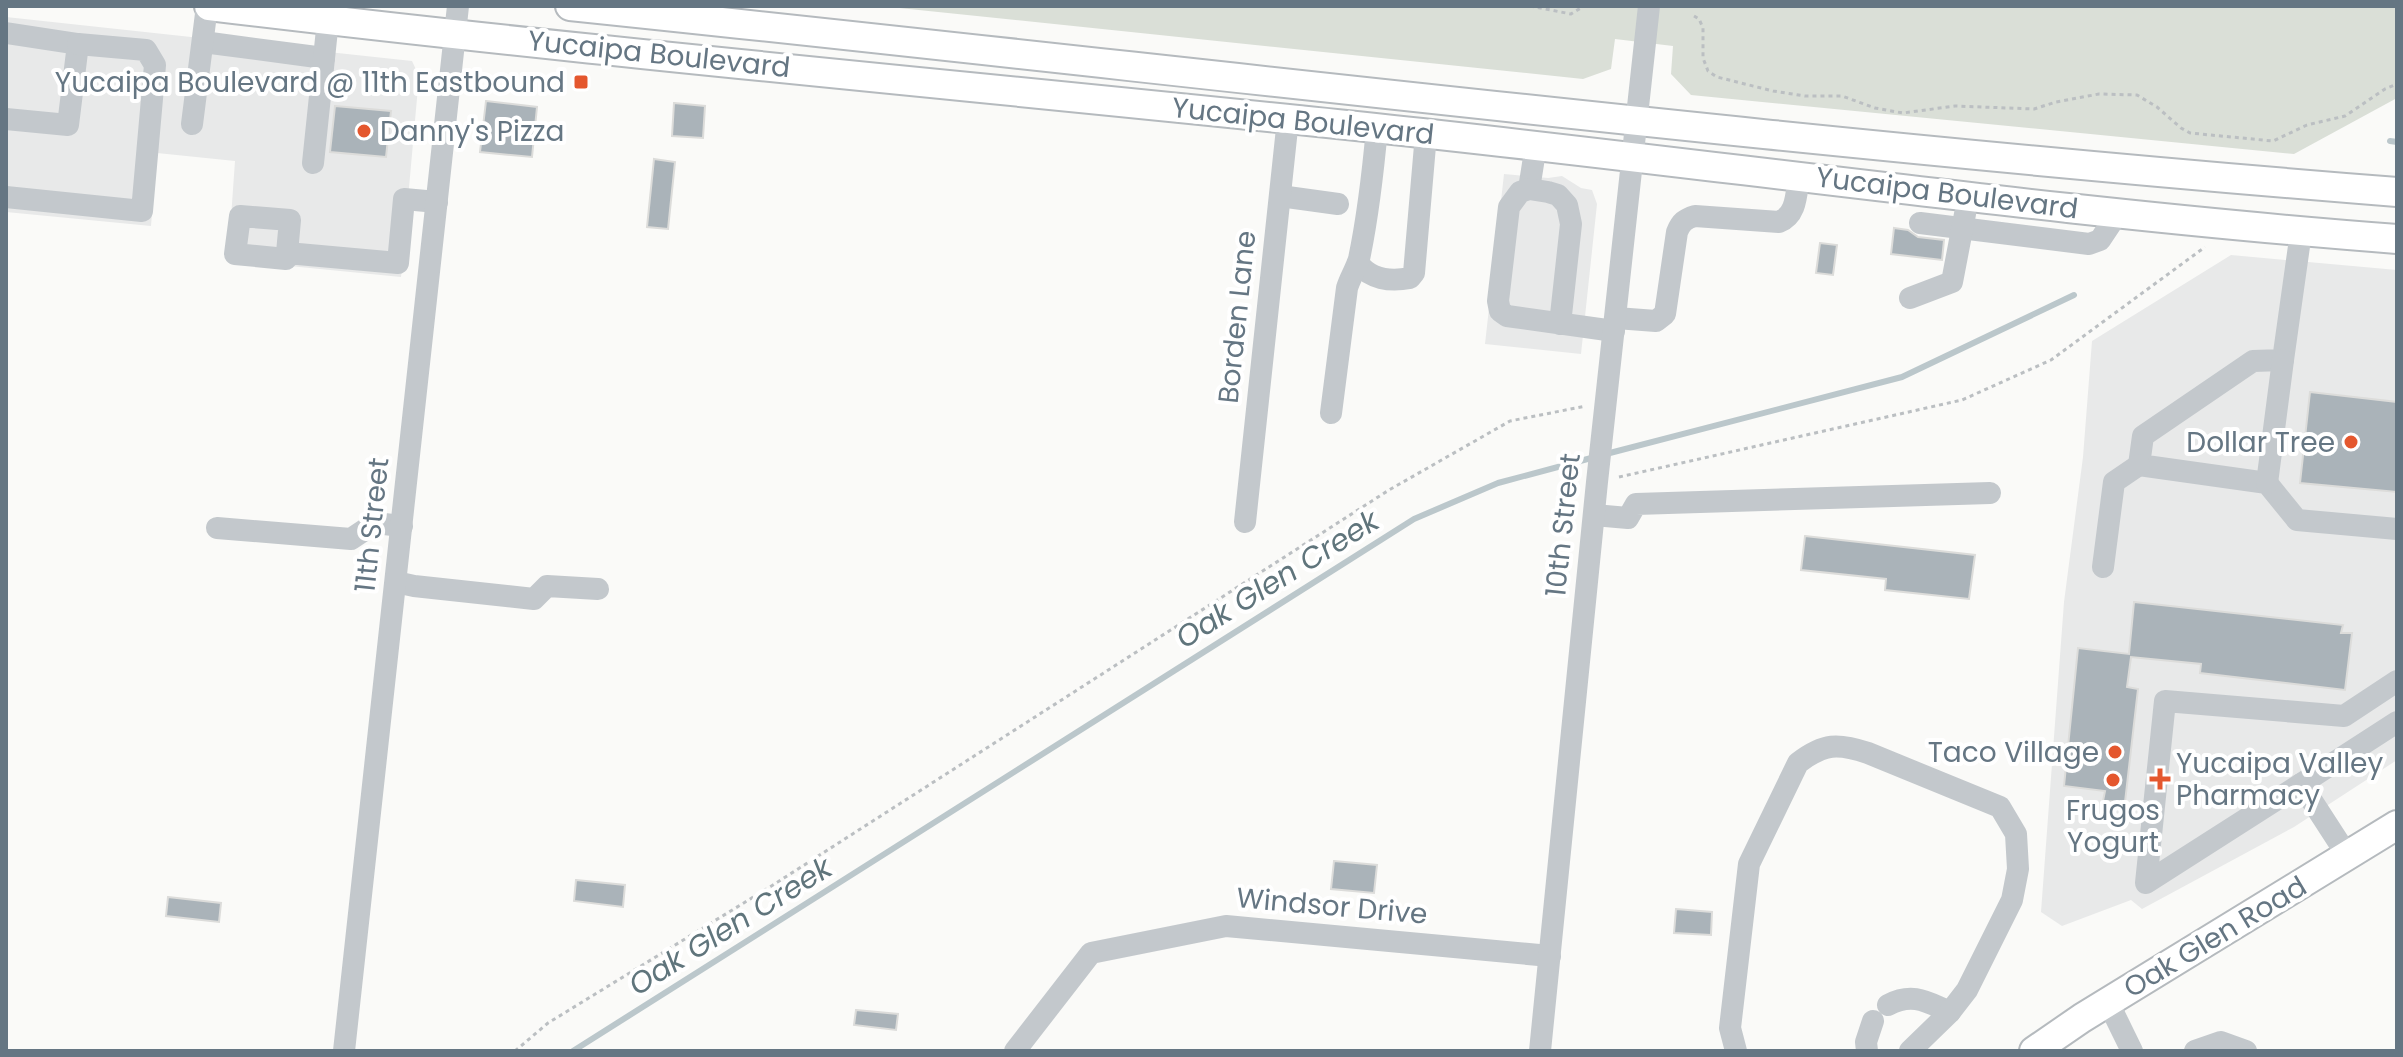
<svg xmlns="http://www.w3.org/2000/svg" width="2403" height="1057" viewBox="0 0 2403 1057" font-family="Poppins,sans-serif">
<rect width="100%" height="100%" fill="#fafaf8"/>
<!-- built -->
<g fill="#e8e9e9">
<polygon points="6,17 412,61 419,76 401,277 228,260 235,161 157,153 151,226 6,212"/>
<polygon points="1504,174 1548,178 1562,176 1581,188 1592,190 1597,204 1581,354 1485,344"/>
<polygon points="2231,255 2397,270 2397,760 2294,827 2142,909 2131,900 2062,926 2041,912 2064,602 2083,457 2092,341"/>
</g>
<!-- green -->
<polygon fill="#dadfd7" points="880,6 2397,6 2397,98 2294,154 1691,95 1671,74 1673,46 1615,39 1611,69 1583,79"/>
<g fill="none" stroke-linecap="round" stroke-linejoin="round">
<!-- stream -->
<g stroke="#bbc7cb" stroke-width="6">
<polyline points="2390,141 2397,142"/>
<polyline points="1606,454 1902,377 2074,295"/>
<polyline points="573,1051 1414,519 1498,483 1595,457"/>
</g>
</g>
<!-- building -->
<g fill="#aab3b9" stroke="#dcdcda" stroke-width="2">
<polygon points="486,101 537,107 532,157 480,152"/>
<polygon points="674,103 705,106 703,138 672,136"/>
<polygon points="335,106 391,111 386,157 330,152"/>
<polygon points="654,159 675,162 668,229 647,227"/>
<polygon points="1894,228 1908,230 1918,237 1944,240 1942,260 1891,254"/>
<polygon points="1820,243 1837,245 1833,275 1816,273"/>
<polygon points="2310,392 2397,402 2397,492 2300,483"/>
<polygon points="1805,536 1975,555 1969,599 1885,590 1886,579 1801,570"/>
<polygon points="2134,602 2343,625 2341,633 2352,633 2345,690 2200,673 2201,664 2131,657 2127,687 2138,689 2125,802 2103,801 2105,791 2064,786 2078,648 2129,654"/>
<polygon points="1334,861 1377,865 1374,893 1331,889"/>
<polygon points="576,880 625,885 623,907 574,901"/>
<polygon points="168,897 221,903 219,922 166,916"/>
<polygon points="1676,909 1712,912 1711,935 1674,933"/>
<polygon points="856,1010 898,1014 896,1030 854,1025"/>
</g>
<g fill="none" stroke-linecap="round" stroke-linejoin="round">
<!-- major casing -->
<g stroke="#b5babe" stroke-width="32">
<g id="major">
<path d="M209,6C597,53 986,87 1375,128C1716,164 2055,213 2397,239"/>
<path d="M570,6C1179,69 1787,144 2397,192"/>
<polyline points="2034,1051 2082,1018 2397,825"/>
</g>
</g>
<!-- path -->
<g stroke="#bbbfc2" stroke-width="3" stroke-dasharray="4 4" stroke-linecap="butt">
<polyline points="1530,6 1571,14 1584,6"/>
<polyline points="1694,16 1699,19 1703,28 1703,58 1708,71 1717,77 1773,91 1805,96 1842,96 1875,108 1903,113 1955,106 2034,109 2056,102 2099,94 2137,95 2157,107 2181,128 2190,133 2273,141 2307,125 2345,116 2385,89 2397,84"/>
<polyline points="1619,477 1962,400 2051,360 2205,247"/>
<polyline points="515,1051 548,1023 773,885 1389,490 1510,421 1586,406"/>
</g>
<!-- minor -->
<g stroke="#c3c8cc" stroke-width="22">
<polyline points="6,33 78,44 68,125 6,119"/>
<polyline points="203,42 324,58"/>
<polyline points="192,124 207,6"/>
<polyline points="313,163 328,20"/>
<polyline points="1529,189 1536,145"/>
<polyline points="1280,196 1338,204"/>
<polyline points="6,197 142,211 155,65 146,50 78,44"/>
<polyline points="1920,223 2089,244 2100,240 2118,213"/>
<polyline points="2301,232 2283,360 2253,361 2143,436 2139,465 2267,483 2297,520 2397,529"/>
<polyline points="287,253 286,259 235,254 240,216 290,220 287,253 398,263 404,199 437,202"/>
<path d="M1358,263C1370,279 1390,282 1410,278L1414,273L1426,134"/>
<polyline points="1910,298 1952,282 1965,214"/>
<path d="M1616,318L1656,321L1665,314L1677,232C1681,222 1685,219 1695,216L1779,222C1797,215 1796,194 1799,176"/>
<polyline points="1560,324 1571,224 1567,205 1558,195 1548,192 1529,189 1520,192 1509,207 1498,301 1500,311 1507,316 1614,331"/>
<path d="M1331,413L1347,288C1350,278 1356,269 1359,259C1368,216 1373,172 1377,128"/>
<polyline points="2267,483 2283,360"/>
<polyline points="1594,515 1628,518 1636,504 1990,493"/>
<polyline points="1245,522 1288,119"/>
<polyline points="217,528 351,539 375,523 402,526"/>
<polyline points="2103,567 2114,482 2139,465"/>
<polyline points="396,582 414,586 534,599 547,586 598,589"/>
<polyline points="2301,784 2397,722"/>
<polyline points="2347,855 2301,784 2146,883 2165,701 2344,716 2397,681"/>
<polyline points="2108,1002 2132,1051"/>
<path d="M1888,1005C1913,992 1927,1002 1950,1012"/>
<polyline points="344,1051 458,6"/>
<polyline points="1015,1051 1091,953 1226,926 1550,956"/>
<polyline points="1540,1051 1597,482 1649,6"/>
<path d="M1736,1051L1730,1028L1749,864L1798,763C1824,743 1838,743 1868,753L2000,807L2016,834L2018,869L2012,900L1967,990L1950,1012L1910,1051"/>
<polyline points="1867,1051 1866,1042 1873,1021"/>
<polyline points="2195,1051 2221,1042 2246,1051"/>
</g>
<!-- major -->
<use href="#major" stroke="#fff" stroke-width="28"/>
</g>
<!-- markers -->
<g fill="#e4572e" stroke="#fff" stroke-width="3">
<rect x="573" y="74" width="16" height="16" rx="4"/>
<circle cx="364" cy="131" r="8"/>
<circle cx="2351" cy="442" r="8"/>
<circle cx="2115" cy="752" r="8"/>
<path d="M2156 767h8v8h8v8h-8v8h-8v-8h-8v-8h8z"/>
<circle cx="2113" cy="780" r="8"/>
</g>
<g text-anchor="middle" dominant-baseline="central" stroke-width="8" stroke-linejoin="round" paint-order="stroke">
<!-- street labels -->
<g font-size="28" fill="#657683" stroke="#fff">
<text transform="translate(659 54) rotate(6)">Yucaipa Boulevard</text>
<text transform="translate(1303 121) rotate(6)">Yucaipa Boulevard</text>
<text transform="translate(1947 193) rotate(7)">Yucaipa Boulevard</text>
<text transform="translate(1237 317) rotate(-84)">Borden Lane</text>
<text transform="translate(372 525) rotate(-84)">11th Street</text>
<text transform="translate(1563 525) rotate(-84)">10th Street</text>
<text transform="translate(1332 906) rotate(5)">Windsor Drive</text>
<text transform="translate(2215 937) rotate(-31)">Oak Glen Road</text>
</g>
<!-- poi labels -->
<g font-size="28" fill="#657683" stroke="#fff" text-anchor="end">
<text x="565" y="82">Yucaipa Boulevard @ 11th Eastbound</text>
<text x="380" y="131" text-anchor="start">Danny's Pizza</text>
<text x="2335" y="442">Dollar Tree</text>
<text x="2099" y="752">Taco Village</text>
<text x="2176" y="763" text-anchor="start">Yucaipa Valley<tspan x="2176" dy="32">Pharmacy</tspan></text>
<text x="2113" y="810" text-anchor="middle">Frugos<tspan x="2113" dy="32">Yogurt</tspan></text>
</g>
<!-- water labels -->
<g font-size="30" font-style="italic" fill="#60757c" stroke="#fff">
<text transform="translate(1277 579) rotate(-32)">Oak Glen Creek</text>
<text transform="translate(730 926) rotate(-32)">Oak Glen Creek</text>
</g>
</g>
<!-- border -->
<rect width="2403" height="1057" fill="none" stroke="#657683" stroke-width="16"/>
</svg>
